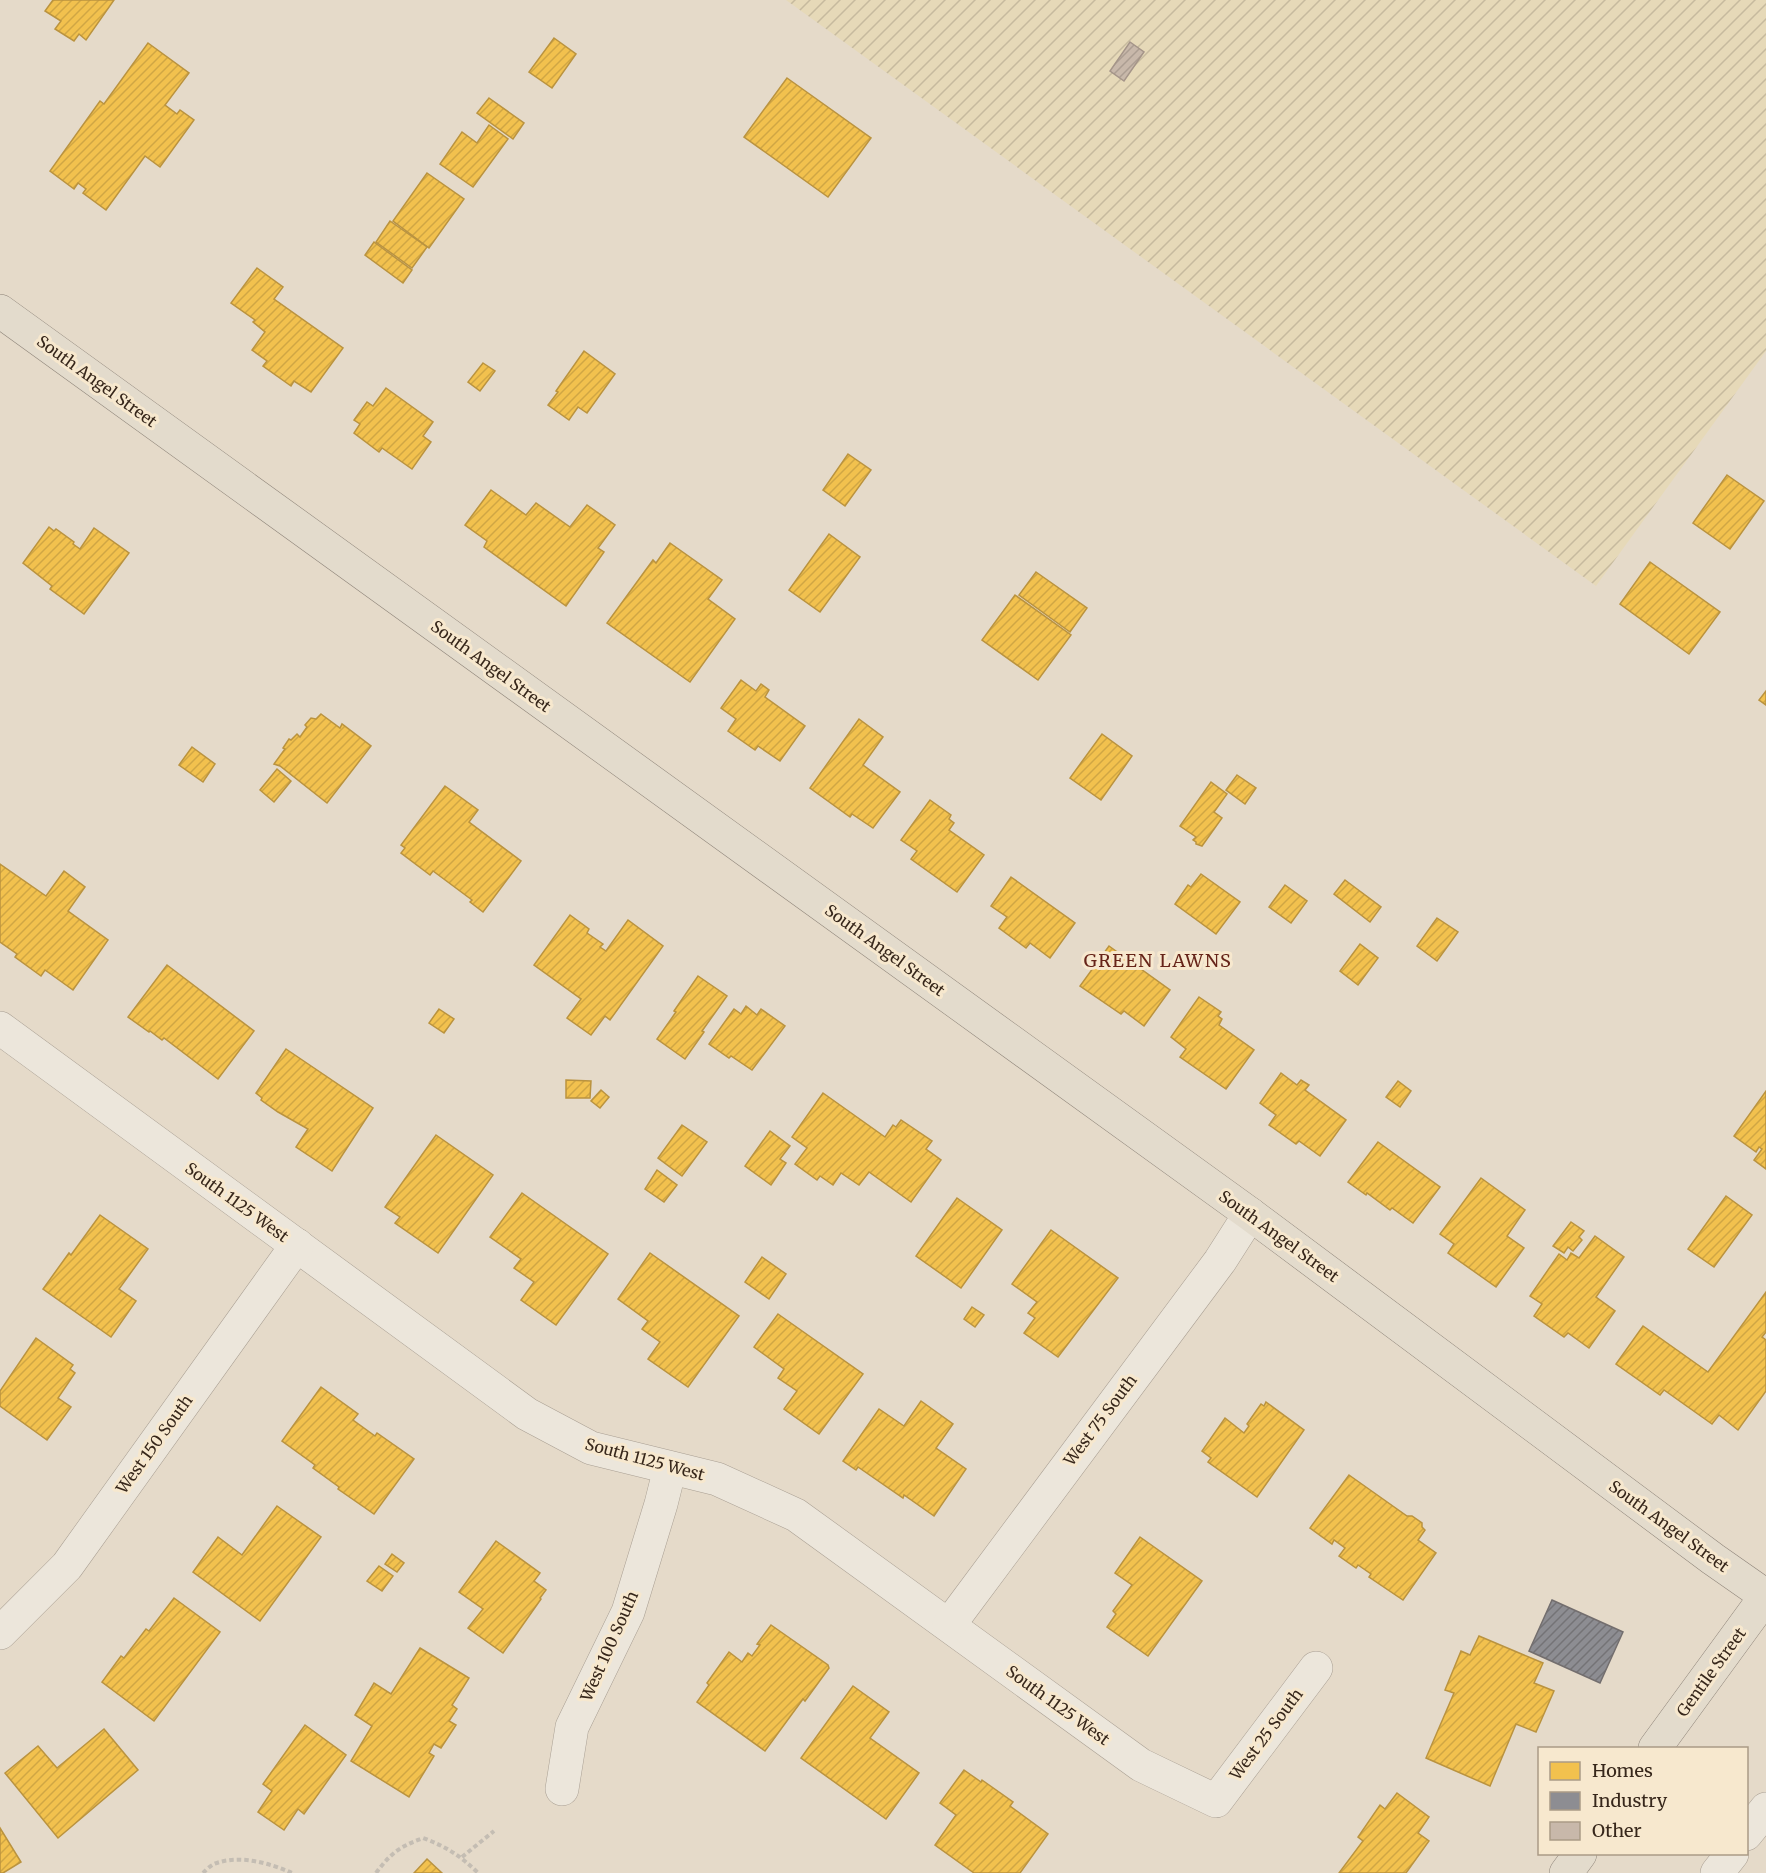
<svg xmlns="http://www.w3.org/2000/svg" width="1766" height="1873" viewBox="0 0 1766 1873" font-family="Merriweather,serif">
<defs>
<pattern id="farmland-furrows" width="10" height="10" patternUnits="userSpaceOnUse" patternTransform="scale(1.5)"><rect width="10" height="10" fill="#e6d9b8"/><path d="M-1 1l2-2M0 10L10 0M9 11l2-2" fill="none" stroke="#c6ba9e"/></pattern>
<pattern id="homes-hatch" width="6" height="6" patternUnits="userSpaceOnUse" patternTransform="scale(1.5)"><rect width="6" height="6" fill="#f2c14e"/><path d="M-1 1l2-2M0 6l6-6M5 7l2-2" fill="none" stroke="#d0a644"/></pattern>
<pattern id="industry-hatch" width="6" height="6" patternUnits="userSpaceOnUse" patternTransform="scale(1.5)"><rect width="6" height="6" fill="#8d8d92"/><path d="M-1 1l2-2M0 6l6-6M5 7l2-2" fill="none" stroke="#747376"/></pattern>
<pattern id="building-hatch" width="6" height="6" patternUnits="userSpaceOnUse" patternTransform="scale(1.5)"><rect width="6" height="6" fill="#c8b8aa"/><path d="M-1 1l2-2M0 6l6-6M5 7l2-2" fill="none" stroke="#ac9e92"/></pattern>
</defs>
<rect width="100%" height="100%" fill="#e5dac9"/>
<!-- farmland -->
<polygon fill="url(#farmland-furrows)" points="786,0 1766,0 1766,351 1596,586"/>
<!-- homes -->
<g fill="url(#homes-hatch)" stroke="#ba933f" stroke-width="1.5">
<polygon points="53,0 114,0 86,40 79,34 74,41 55,29 61,21 45,11"/>
<polygon points="554,38 576,54 552,88 529,72"/>
<polygon points="148,43 189,73 165,105 177,114 180,110 194,120 160,167 145,156 106,210 83,193 86,189 78,183 74,189 50,171 100,101 104,104"/>
<polygon points="787,78 871,138 828,197 744,137"/>
<polygon points="489,98 524,123 513,139 477,113"/>
<polygon points="489,125 508,139 473,187 440,164 462,132 477,143"/>
<polygon points="427,173 464,199 429,248 393,221"/>
<polygon points="390,221 427,247 412,268 376,242"/>
<polygon points="374,242 412,270 403,283 365,255"/>
<polygon points="257,268 283,287 274,299 343,348 311,392 294,381 291,386 263,366 267,361 252,350 265,332 253,322 255,320 231,303"/>
<polygon points="584,351 615,374 587,413 578,407 569,420 548,405 558,392 556,391"/>
<polygon points="483,363 495,371 480,391 468,382"/>
<polygon points="386,388 433,422 423,436 431,442 412,469 382,448 379,452 354,433 360,424 354,420 367,402 373,406"/>
<polygon points="848,454 871,470 845,506 823,490"/>
<polygon points="1727,475 1764,501 1730,549 1693,523"/>
<polygon points="491,490 526,515 536,503 570,527 587,505 615,525 598,548 604,552 566,606 484,547 487,541 465,525"/>
<polygon points="49,527 54,531 56,529 74,542 73,544 80,549 94,528 129,553 84,614 50,589 52,586 23,563"/>
<polygon points="829,534 860,557 820,612 789,590"/>
<polygon points="670,543 722,580 708,599 735,619 690,682 607,623 653,560 656,563"/>
<polygon points="1650,562 1720,612 1689,654 1620,604"/>
<polygon points="1036,572 1087,608 1070,632 1019,595"/>
<polygon points="1015,595 1071,635 1038,680 982,640"/>
<polygon points="741,680 756,691 761,684 769,690 765,697 805,726 780,761 758,746 755,750 728,731 736,719 721,708"/>
<polygon points="1766,691 1766,705 1759,700"/>
<polygon points="321,714 340,728 342,724 371,746 327,803 280,766 274,764 285,749 283,748 289,739 291,740 297,734 300,737 307,727 305,725 311,718 316,719"/>
<polygon points="859,719 883,737 863,765 900,792 873,828 852,814 850,817 810,788"/>
<polygon points="1102,734 1132,756 1101,800 1070,778"/>
<polygon points="192,747 215,764 203,782 179,765"/>
<polygon points="277,769 291,781 274,802 260,790"/>
<polygon points="1237,775 1256,788 1245,804 1226,790"/>
<polygon points="1211,782 1227,794 1214,812 1222,818 1202,846 1196,844 1196,842 1193,840 1196,837 1180,826"/>
<polygon points="445,786 478,810 469,822 521,861 483,912 470,902 472,900 433,871 430,875 401,853 405,848 401,845"/>
<polygon points="930,800 951,815 949,819 954,823 949,830 984,855 957,892 911,859 917,851 901,840"/>
<polygon points="0,864 46,896 64,871 85,887 68,911 108,940 73,990 45,970 41,976 15,957 17,954 0,942"/>
<polygon points="1201,874 1240,902 1216,934 1175,904 1188,885 1191,887"/>
<polygon points="1011,877 1075,923 1050,958 1030,943 1026,948 999,928 1007,917 991,906"/>
<polygon points="1345,880 1381,907 1370,922 1334,894"/>
<polygon points="1285,885 1307,901 1291,923 1269,907"/>
<polygon points="570,915 589,929 587,933 603,944 600,947 606,951 628,920 663,946 610,1020 605,1016 591,1035 567,1018 581,999 534,965"/>
<polygon points="1437,918 1458,932 1437,961 1417,946"/>
<polygon points="1360,944 1378,958 1358,985 1340,971"/>
<polygon points="1109,946 1170,990 1144,1026 1124,1011 1121,1014 1080,986"/>
<polygon points="167,965 254,1031 218,1079 164,1038 162,1040 150,1031 149,1032 128,1017"/>
<polygon points="698,976 727,996 702,1031 704,1032 685,1059 657,1039 676,1012 674,1011"/>
<polygon points="1199,997 1221,1012 1218,1016 1222,1019 1219,1025 1254,1050 1226,1089 1180,1057 1186,1049 1171,1037"/>
<polygon points="746,1006 757,1015 761,1009 785,1026 752,1070 731,1056 729,1058 709,1044 734,1009 741,1014"/>
<polygon points="439,1009 454,1019 444,1033 429,1023"/>
<polygon points="286,1049 373,1108 332,1171 296,1147 308,1129 278,1112 261,1100 262,1098 256,1093"/>
<polygon points="1281,1073 1297,1085 1301,1080 1309,1085 1305,1090 1346,1120 1320,1156 1299,1141 1296,1144 1269,1125 1276,1115 1260,1103"/>
<polygon points="566,1080 591,1081 590,1098 566,1098"/>
<polygon points="1398,1081 1411,1091 1400,1107 1386,1097"/>
<polygon points="601,1090 609,1097 600,1108 591,1101"/>
<polygon points="1766,1091 1766,1169 1754,1160 1762,1149 1759,1147 1756,1152 1734,1136"/>
<polygon points="823,1093 885,1137 893,1125 896,1127 901,1120 932,1141 926,1149 941,1160 911,1202 869,1172 859,1185 841,1173 833,1185 820,1176 817,1180 795,1164 807,1148 792,1137"/>
<polygon points="682,1125 707,1142 682,1176 658,1158"/>
<polygon points="770,1131 790,1146 780,1159 786,1163 771,1185 745,1166"/>
<polygon points="436,1135 493,1175 438,1253 395,1223 400,1217 385,1207"/>
<polygon points="1378,1142 1440,1187 1413,1223 1392,1208 1390,1210 1367,1193 1366,1195 1348,1182"/>
<polygon points="657,1170 677,1185 664,1202 645,1189"/>
<polygon points="1481,1178 1525,1210 1507,1236 1524,1248 1496,1287 1448,1253 1454,1244 1440,1234"/>
<polygon points="522,1193 608,1254 556,1325 521,1300 534,1282 514,1268 521,1259 490,1237"/>
<polygon points="1726,1196 1752,1215 1714,1267 1688,1249"/>
<polygon points="957,1198 1002,1230 961,1288 916,1256"/>
<polygon points="100,1215 148,1249 119,1289 136,1301 111,1337 43,1289 69,1253 71,1255"/>
<polygon points="1571,1222 1584,1231 1579,1237 1582,1240 1573,1251 1568,1247 1564,1253 1553,1246"/>
<polygon points="1051,1230 1118,1278 1058,1357 1024,1333 1035,1318 1028,1313 1037,1302 1012,1284"/>
<polygon points="1595,1236 1624,1257 1596,1297 1615,1311 1589,1348 1568,1333 1564,1337 1534,1316 1542,1304 1530,1296 1559,1254 1567,1260 1571,1253 1579,1258"/>
<polygon points="650,1253 739,1316 688,1387 648,1359 660,1342 642,1329 648,1321 618,1299"/>
<polygon points="762,1257 786,1274 769,1299 745,1282"/>
<polygon points="1766,1292 1766,1332 1762,1337 1766,1340 1766,1391 1738,1430 1719,1415 1712,1424 1664,1390 1660,1395 1616,1364 1643,1326 1708,1372"/>
<polygon points="972,1307 984,1315 975,1327 964,1319"/>
<polygon points="778,1314 863,1374 819,1434 784,1409 797,1391 778,1378 784,1369 754,1347"/>
<polygon points="36,1338 73,1365 70,1369 75,1373 58,1398 71,1407 47,1440 0,1406 0,1391"/>
<polygon points="321,1387 358,1414 353,1420 375,1436 377,1433 414,1459 374,1514 338,1489 339,1487 313,1468 315,1465 282,1441"/>
<polygon points="921,1401 953,1424 936,1448 966,1469 934,1516 904,1495 903,1498 858,1467 856,1470 843,1461 879,1409 904,1426"/>
<polygon points="1266,1402 1304,1430 1257,1497 1208,1462 1211,1458 1202,1451 1225,1418 1244,1433 1249,1426 1247,1424 1261,1404 1264,1406"/>
<polygon points="1349,1475 1407,1516 1412,1516 1422,1523 1422,1527 1425,1530 1418,1540 1436,1553 1403,1600 1369,1577 1371,1574 1358,1565 1356,1568 1339,1556 1345,1548 1334,1540 1332,1544 1310,1528"/>
<polygon points="277,1506 321,1537 260,1621 193,1572 218,1537 242,1555"/>
<polygon points="1140,1537 1202,1581 1148,1656 1107,1627 1116,1614 1113,1611 1132,1585 1115,1573"/>
<polygon points="496,1541 540,1573 534,1581 546,1590 540,1598 541,1599 503,1653 468,1628 483,1609 459,1592"/>
<polygon points="392,1554 404,1563 397,1572 385,1564"/>
<polygon points="379,1566 393,1576 382,1591 367,1581"/>
<polygon points="174,1598 220,1632 154,1721 102,1682 121,1656 124,1658 146,1629 149,1631"/>
<polygon points="771,1625 828,1665 829,1668 805,1701 803,1699 765,1751 697,1702 709,1685 707,1683 729,1652 742,1662 748,1653 752,1656 760,1645 757,1644"/>
<polygon points="1479,1636 1543,1663 1534,1683 1554,1691 1536,1732 1516,1724 1490,1786 1426,1758 1454,1693 1445,1690 1461,1651 1470,1655"/>
<polygon points="420,1648 469,1678 452,1705 457,1709 449,1721 456,1725 441,1748 434,1744 429,1753 434,1756 409,1797 351,1761 372,1726 355,1715 374,1683 391,1694"/>
<polygon points="853,1686 889,1712 870,1738 919,1773 886,1819 801,1758"/>
<polygon points="305,1725 346,1755 304,1814 298,1809 284,1830 258,1812 272,1791 263,1784"/>
<polygon points="104,1729 138,1770 58,1838 5,1773 38,1746 57,1768"/>
<polygon points="964,1770 981,1782 982,1780 1013,1802 1010,1806 1048,1834 1020,1873 974,1873 935,1845 956,1815 940,1803"/>
<polygon points="1397,1793 1429,1817 1418,1833 1429,1841 1406,1873 1339,1873 1363,1841 1358,1837 1380,1805 1385,1809"/>
<polygon points="0,1828 21,1862 3,1873 0,1873"/>
<polygon points="427,1859 442,1873 414,1873"/>
</g>
<!-- industry -->
<polygon fill="url(#industry-hatch)" stroke="#736e6e" stroke-width="1.5" points="1552,1600 1623,1632 1600,1683 1529,1651"/>
<!-- building -->
<polygon fill="url(#building-hatch)" stroke="#a59589" stroke-width="1.5" points="1130,42 1144,52 1124,81 1110,71"/>
<g fill="none" stroke-linecap="round" stroke-linejoin="round">
<!-- minor casing -->
<g stroke="#a99f93" stroke-width="34">
<g id="minor">
<polyline points="0,1028 527,1414 591,1448 717,1479 796,1515 1141,1765 1216,1801 1316,1668"/>
<polyline points="949,1625 1220,1261 1250,1214"/>
<polyline points="0,1633 67,1566 297,1245"/>
<polyline points="562,1789 572,1727 628,1612 661,1504 670,1468"/>
<polyline points="1746,1834 1766,1809"/>
<polyline points="1717,1873 1732,1854"/>
</g>
</g>
<!-- major casing -->
<g stroke="#8f857a" stroke-width="34">
<g id="major">
<polyline points="0,311 1250,1214 1713,1559 1766,1596"/>
<polyline points="1655,1748 1766,1596"/>
<polyline points="1566,1873 1580,1854"/>
</g>
</g>
<!-- path -->
<g stroke="#c4bdb3" stroke-width="4" stroke-dasharray="4.5 3" stroke-linecap="butt">
<polyline points="462,1857 494,1831"/>
<path d="M203,1873C206,1870 210,1866 214,1864C239,1854 269,1863 292,1873"/>
<path d="M376,1873C391,1853 399,1847 423,1838C445,1846 461,1856 478,1873"/>
</g>
<!-- minor -->
<use href="#minor" stroke="#ece6db" stroke-width="33"/>
<!-- major -->
<use href="#major" stroke="#e3dbcc" stroke-width="33"/>
</g>
<g text-anchor="middle" dominant-baseline="central" stroke-width="6" stroke-linejoin="round" paint-order="stroke">
<!-- street labels -->
<g font-size="16" fill="#37271b" stroke="#f7e8ce">
<text transform="translate(97 381) rotate(36)">South Angel Street</text>
<text transform="translate(491 666) rotate(36)">South Angel Street</text>
<text transform="translate(885 950) rotate(36)">South Angel Street</text>
<text transform="translate(237 1202) rotate(36)">South 1125 West</text>
<text transform="translate(1279 1236) rotate(36)">South Angel Street</text>
<text transform="translate(1100 1420) rotate(-53)">West 75 South</text>
<text transform="translate(154 1444) rotate(-54)">West 150 South</text>
<text transform="translate(645 1459) rotate(15)">South 1125 West</text>
<text transform="translate(1669 1526) rotate(36)">South Angel Street</text>
<text transform="translate(609 1646) rotate(-66)">West 100 South</text>
<text transform="translate(1711 1672) rotate(-54)">Gentile Street</text>
<text transform="translate(1058 1705) rotate(36)">South 1125 West</text>
<text transform="translate(1266 1734) rotate(-53)">West 25 South</text>
</g>
<!-- neighbourhood labels -->
<g font-size="18" letter-spacing="1.5" fill="#662419" stroke="#f7e8ce">
<text x="1158" y="960">GREEN LAWNS</text>
</g>
</g>
<!-- legend -->
<rect x="1538" y="1747" width="210" height="108" fill="#f7e8ce" stroke="#aa9b86" stroke-width="1.5"/>
<rect x="1550" y="1762" width="30" height="18" fill="#f2c14e" stroke="#aa9b86" stroke-width="1.5"/>
<text x="1592" y="1777" font-size="18" fill="#37271b">Homes</text>
<rect x="1550" y="1792" width="30" height="18" fill="#8d8d92" stroke="#aa9b86" stroke-width="1.5"/>
<text x="1592" y="1807" font-size="18" fill="#37271b">Industry</text>
<rect x="1550" y="1822" width="30" height="18" fill="#c8b8aa" stroke="#aa9b86" stroke-width="1.5"/>
<text x="1592" y="1837" font-size="18" fill="#37271b">Other</text>
</svg>
